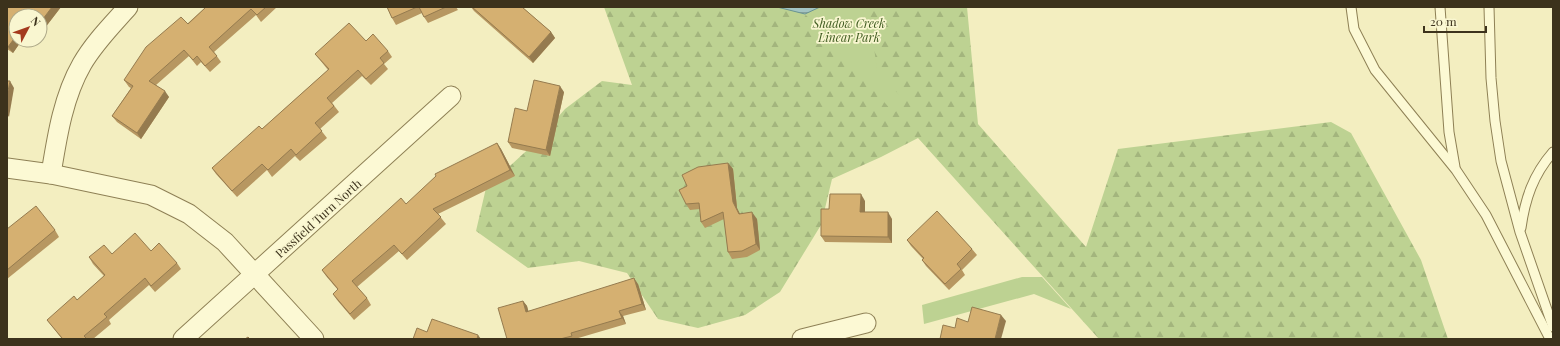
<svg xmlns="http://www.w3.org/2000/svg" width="1560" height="346" viewBox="0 0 1560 346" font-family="'Playfair Display',serif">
<defs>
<pattern id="forest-firs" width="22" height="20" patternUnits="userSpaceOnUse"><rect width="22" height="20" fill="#bdd292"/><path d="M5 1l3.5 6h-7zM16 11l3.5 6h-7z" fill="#a3b57d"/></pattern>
<pattern id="water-rules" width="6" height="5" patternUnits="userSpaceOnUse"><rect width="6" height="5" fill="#a3c4c2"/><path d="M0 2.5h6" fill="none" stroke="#86a09d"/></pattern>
</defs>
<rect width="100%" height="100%" fill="#f3eec0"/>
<!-- forest -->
<polygon fill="url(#forest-firs)" points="604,7 967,7 978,124 1086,247 1118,149 1331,122 1351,133 1421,260 1448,339 1099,339 918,138 881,157 832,179 821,225 780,292 745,315 698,328 658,319 627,273 579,261 528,268 476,231 486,188 536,142 565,109 602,81 632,85"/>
<!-- park -->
<g fill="#bdd292">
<polygon points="820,7 869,7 877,71 906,102 894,113 805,14"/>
<polygon points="1022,277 1042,277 1071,309 1034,294 924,324 922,305"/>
</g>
<!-- water -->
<polygon fill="url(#water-rules)" stroke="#699492" points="777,7 820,7 805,14"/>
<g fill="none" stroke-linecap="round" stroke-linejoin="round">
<!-- service casing -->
<g stroke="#8e8055" stroke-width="11">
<g id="service">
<polyline points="1351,7 1354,29 1375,70 1456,170 1486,215 1550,339"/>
<polyline points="1440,7 1449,132 1455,167"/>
<polyline points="1489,7 1491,78 1495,121 1501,161 1520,232 1553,327"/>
<path d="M1521,228C1525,199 1533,175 1553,152"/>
</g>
</g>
<!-- minor casing -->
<g stroke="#8e8055" stroke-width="21">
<g id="minor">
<polyline points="7,168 51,174 151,195 189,214 225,242 314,339"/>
<path d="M51,174C57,137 63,97 82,64C94,43 112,25 128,7"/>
<polyline points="183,339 451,96"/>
<polyline points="802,339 866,323"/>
</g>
</g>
<!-- service -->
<use href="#service" stroke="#fcf9d4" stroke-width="9"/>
<!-- minor -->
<use href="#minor" stroke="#fcf9d4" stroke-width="19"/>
</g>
<!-- wall -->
<g fill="#b79761">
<polygon points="7,7 61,7 41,33 40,32 40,16 16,16 16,40 22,40 13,53 7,49"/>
<polygon points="206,7 277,7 261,22 256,15 214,52 221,62 210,72 201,62 197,66 189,56 156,85 169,97 141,139 117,122 112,116 131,88 129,87 124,80"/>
<polygon points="387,7 456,7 458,10 428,23 424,17 422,13 396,25 392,18"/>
<polygon points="471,7 522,7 551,32 555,38 533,63 474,11"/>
<polygon points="366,41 388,51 392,57 384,64 388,69 371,85 362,76 332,103 339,112 320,129 327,138 300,161 295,156 272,177 267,170 237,197 216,174 212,168 262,129 328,70 320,60 315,54"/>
<polygon points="564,92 550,156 512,148 508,142 527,111"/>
<polygon points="497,143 501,149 515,176 438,214 446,224 407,260 399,251 357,287 367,298 371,305 354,320 337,300 333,294 338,290 326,276 322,270 406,204"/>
<polygon points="728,163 733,169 737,208 740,214 757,219 760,250 747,257 732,259 728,252 724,219 705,228 701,222 700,209 690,210 686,204"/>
<polygon points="865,201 865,212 892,219 892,243 825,242 821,236 829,209"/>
<polygon points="7,229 55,230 59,237 7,279"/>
<polygon points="907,240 972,249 977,255 962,270 965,275 949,290 926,266 922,260 923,259 911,246"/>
<polygon points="151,251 177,263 181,269 155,292 149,285 109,320 111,324 93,339 62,339 47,320 77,300 104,276 93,264 89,257 112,254"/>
<polygon points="638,284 646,310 623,316 626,324 575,339 507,339 523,301 527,306 528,311"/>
</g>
<!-- shaded-wall -->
<g fill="#957b4f">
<polygon points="52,7 61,7 41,33 40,31 40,23"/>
<polygon points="551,32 555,38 533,63 529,57"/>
<polygon points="16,36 16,40 22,40 13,53 8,47"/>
<polygon points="10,81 14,88 9,117 7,114 7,96"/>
<polygon points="560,86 564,92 550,156 546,150"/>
<polygon points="165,91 169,97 141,139 137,133"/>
<polygon points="497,143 501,149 515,176 510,170"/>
<polygon points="728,163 733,169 737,208 743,220 739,214 733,202"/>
<polygon points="861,194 865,201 865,218 860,212"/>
<polygon points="752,212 757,219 760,250 756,244"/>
<polygon points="888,212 892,219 892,243 888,237"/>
<polygon points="634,278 638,284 646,310 642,304"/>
<polygon points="523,301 527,306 530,317 526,312"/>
<polygon points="619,311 623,316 626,324 622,318"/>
<polygon points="1001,315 1006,321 1001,339 995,339"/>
<polygon points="478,335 481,339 477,339"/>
</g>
<!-- building -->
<g fill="#d5b071" stroke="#957b4f">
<polygon points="7,7 52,7 40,23 40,16 16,16 16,36 8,47 7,46"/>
<polygon points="206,7 266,7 257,15 251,9 209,47 217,56 205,66 197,56 193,60 184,50 149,81 165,91 137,133 112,116 133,86 124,80 146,47 181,17 188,24"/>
<polygon points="387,7 417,7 392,18"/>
<polygon points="419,7 446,7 424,17"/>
<polygon points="472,7 522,7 551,32 529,57"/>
<polygon points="349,23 366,41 373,34 388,51 380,58 384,63 366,79 358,70 327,98 334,106 315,123 322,131 296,155 291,149 268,170 262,164 232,191 212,168 259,126 262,129 329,69 315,54"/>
<polygon points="534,80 560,86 546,150 508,142 515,108 527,111"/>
<polygon points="7,81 10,81 7,96"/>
<polygon points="497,143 510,170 433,209 441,217 402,254 394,245 352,281 367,298 350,314 333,294 338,289 322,270 401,198 406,204 436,176 435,174"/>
<polygon points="728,163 733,202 739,214 752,212 756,244 742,251 728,252 723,212 701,222 699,203 686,204 679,190 687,186 682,175 698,167"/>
<polygon points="830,194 861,194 860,212 888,212 888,237 821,236 821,209 829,209"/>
<polygon points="36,206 55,230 7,270 7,229"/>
<polygon points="937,211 972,249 957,264 961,269 945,284 922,260 924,258 907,240"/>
<polygon points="135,233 151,251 159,243 177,263 151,286 145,278 104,314 107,317 84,336 87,339 62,339 62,338 47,320 74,296 77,300 105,275 89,257 104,245 112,254"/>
<polygon points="634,278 642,304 619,311 622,318 571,333 572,336 560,339 507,339 498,308 523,301 526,312"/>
<polygon points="972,307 1001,315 995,339 940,339 943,325 955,328 957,318 968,322"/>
<polygon points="432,319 478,335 477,339 413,339 417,328 427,332"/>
<polygon points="248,337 250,339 245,339"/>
</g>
<g text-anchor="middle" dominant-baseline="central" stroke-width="3.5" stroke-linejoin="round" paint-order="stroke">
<!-- park labels -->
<g font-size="12" font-style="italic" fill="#3f5b20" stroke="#f9f6d0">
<text x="849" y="23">Shadow Creek<tspan x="849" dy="14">Linear Park</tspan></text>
</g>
<!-- street labels -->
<g font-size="12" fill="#3c321c" stroke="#f9f6d0">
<text transform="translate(318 218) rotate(-42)">Passfield Turn North</text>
</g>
</g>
<!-- border -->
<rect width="1560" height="346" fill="none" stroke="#3c321c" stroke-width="16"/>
<!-- north arrow -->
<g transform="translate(28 28) rotate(49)"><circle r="19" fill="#f9f6d0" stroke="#ada888"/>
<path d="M0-3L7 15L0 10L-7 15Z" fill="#a43a1e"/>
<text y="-6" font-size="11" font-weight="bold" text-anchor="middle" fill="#3c321c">N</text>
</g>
<!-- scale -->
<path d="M1424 26v6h62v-6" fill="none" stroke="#3c321c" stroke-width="2"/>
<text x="1430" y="26" font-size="12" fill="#3c321c" stroke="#f9f6d0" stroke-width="3" paint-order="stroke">20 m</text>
</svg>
